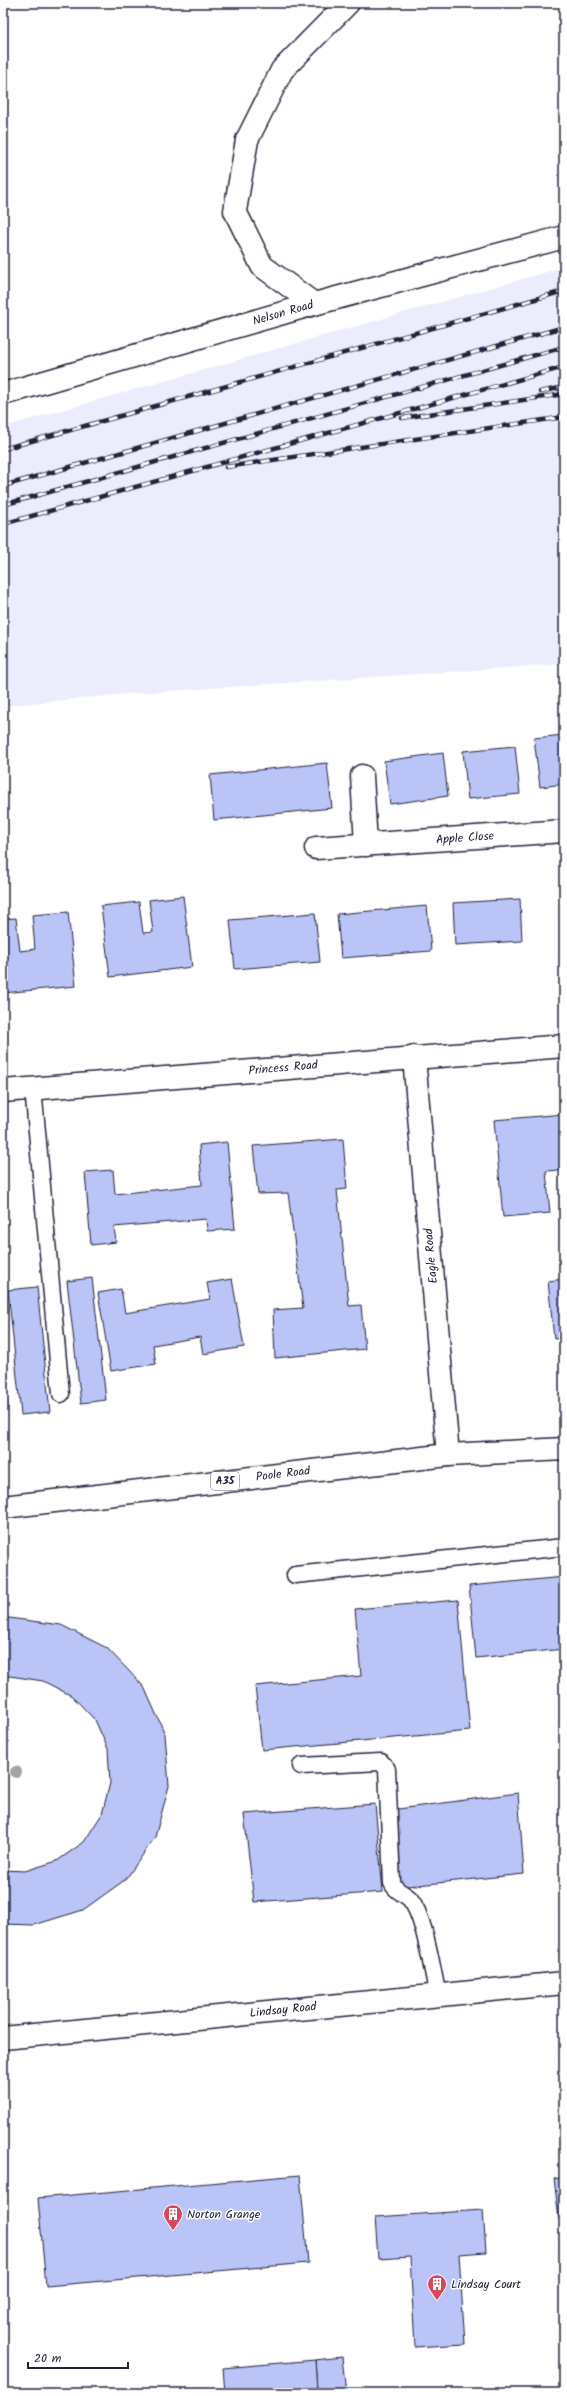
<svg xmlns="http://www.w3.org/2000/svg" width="567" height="2396" viewBox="0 0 567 2396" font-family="Kalam,sans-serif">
<rect width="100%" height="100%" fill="#fff"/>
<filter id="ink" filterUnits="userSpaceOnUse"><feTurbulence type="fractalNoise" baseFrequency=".025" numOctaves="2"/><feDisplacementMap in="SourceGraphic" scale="8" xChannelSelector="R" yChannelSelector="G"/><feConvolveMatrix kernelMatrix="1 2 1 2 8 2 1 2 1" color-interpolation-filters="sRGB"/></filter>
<g filter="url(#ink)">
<!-- built -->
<polygon fill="#ebedfc" points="564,267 564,664 126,694 3,706 3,427"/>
<!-- building -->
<g fill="#bbc4f6" stroke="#22223b">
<polygon points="564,735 564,784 540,787 534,738"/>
<polygon points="515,746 520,794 468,799 463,751"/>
<polygon points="443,753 448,796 390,804 384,761"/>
<polygon points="327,763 332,808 214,820 210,775"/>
<polygon points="183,896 192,967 110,977 101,906 139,902 143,933 153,932 149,900"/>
<polygon points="520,899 522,941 455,945 453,903"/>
<polygon points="427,906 431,951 341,958 337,914"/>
<polygon points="68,912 76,986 3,993 3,919 16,918 20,951 35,949 32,915"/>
<polygon points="315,913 320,962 235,969 230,920"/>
<polygon points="564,1114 564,1170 546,1171 550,1213 503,1217 494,1120"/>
<polygon points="343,1139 347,1189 337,1190 349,1306 361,1305 365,1349 275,1358 273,1310 303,1308 288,1193 258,1194 253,1146"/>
<polygon points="227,1142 235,1229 207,1231 206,1219 114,1227 116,1242 91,1245 85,1172 113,1170 115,1194 202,1185 199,1145"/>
<polygon points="92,1278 106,1400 81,1403 67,1281"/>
<polygon points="232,1279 244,1347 203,1354 200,1337 153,1345 156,1364 111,1371 98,1293 121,1289 125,1313 210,1299 207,1283"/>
<polygon points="564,1279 564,1338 554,1339 548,1281"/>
<polygon points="37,1287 50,1412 21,1415 8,1290"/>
<polygon points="3,1369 8,1408 3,1408"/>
<polygon points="564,1577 564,1649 476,1658 469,1586"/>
<polygon points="458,1600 470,1731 262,1750 255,1686 361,1676 355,1609"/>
<polygon points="9,1618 61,1625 107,1648 144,1687 165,1734 169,1786 155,1837 126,1879 83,1910 34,1925 3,1924 3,1870 25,1871 57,1861 84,1842 102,1814 110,1783 108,1749 95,1720 72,1696 43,1681 10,1676 3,1678 3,1619"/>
<polygon points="518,1793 524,1874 398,1887 391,1810"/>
<polygon points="375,1804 383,1892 254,1902 244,1814"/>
<polygon points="300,2175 308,2263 46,2286 38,2198"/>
<polygon points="564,2177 564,2218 559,2219 554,2179"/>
<polygon points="483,2210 486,2252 459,2254 465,2344 415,2347 410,2257 378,2259 375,2217"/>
<polygon points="342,2357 346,2393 317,2393 315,2360"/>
<polygon points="315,2360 317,2390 279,2393 225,2393 223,2368"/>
</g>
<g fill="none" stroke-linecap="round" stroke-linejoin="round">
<!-- service casing -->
<g stroke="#22223b" stroke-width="19">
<g id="service">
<polyline points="33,1088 61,1394"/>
<polyline points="295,1575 564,1547"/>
<path d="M301,1766L381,1762L387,1769L392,1883C396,1892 404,1893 410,1899C425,1917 432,1971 438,1995"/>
</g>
</g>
<!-- minor casing -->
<g stroke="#22223b" stroke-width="25">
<g id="minor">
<polyline points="314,304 262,266 235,211 247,140 282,70 348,3"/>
<polyline points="3,394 314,304 564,237"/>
<polyline points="362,776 366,845"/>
<polyline points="316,848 564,831"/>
<polyline points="414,1057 448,1455"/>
<polyline points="3,1091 564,1046"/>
</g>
</g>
<!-- tertiary casing -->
<g stroke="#22223b" stroke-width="25">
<polyline id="tertiary" points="3,2038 564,1983"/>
</g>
<!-- trunk casing -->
<g stroke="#22223b" stroke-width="25">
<polyline id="trunk" points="3,1507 448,1455 564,1449"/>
</g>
<!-- service -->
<use href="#service" stroke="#fff" stroke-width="16"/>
<!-- minor -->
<use href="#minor" stroke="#fff" stroke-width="22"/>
<!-- tertiary -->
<use href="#tertiary" stroke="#fff" stroke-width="22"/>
<!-- trunk -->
<use href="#trunk" stroke="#fff" stroke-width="22"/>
<!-- rail casing -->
<g stroke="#22223b" stroke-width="4.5">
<g id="rail">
<polyline points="540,392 564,387"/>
<polyline points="402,418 564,394"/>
<polyline points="3,449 564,291"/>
<polyline points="226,467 564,417"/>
<polyline points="3,486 564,327"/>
<polyline points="3,505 564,347"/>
<polyline points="3,524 564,367"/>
</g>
</g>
<!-- rail -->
<use href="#rail" stroke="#fff" stroke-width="3" stroke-dasharray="9" stroke-linecap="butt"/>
</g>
<!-- trees -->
<circle fill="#a1a5a3" cx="16" cy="1772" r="6"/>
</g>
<!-- icons -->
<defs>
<g id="building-pin" transform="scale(1)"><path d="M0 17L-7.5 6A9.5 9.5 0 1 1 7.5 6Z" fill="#d1495b" stroke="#fff"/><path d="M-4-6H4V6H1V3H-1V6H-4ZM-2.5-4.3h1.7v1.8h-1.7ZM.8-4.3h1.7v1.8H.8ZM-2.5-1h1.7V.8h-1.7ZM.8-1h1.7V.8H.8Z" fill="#fff"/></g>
</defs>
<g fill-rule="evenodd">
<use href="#building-pin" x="173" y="2214"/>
<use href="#building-pin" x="437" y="2284"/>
</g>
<g text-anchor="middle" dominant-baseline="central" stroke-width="3" stroke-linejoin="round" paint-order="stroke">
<!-- shield labels -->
<rect fill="#fff" stroke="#646476" stroke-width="1" x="211" y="1472" width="28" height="18" rx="3"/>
<g font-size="11" font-weight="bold" fill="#22223b">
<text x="225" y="1481">A35</text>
</g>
<!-- street labels -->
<g font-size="12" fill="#22223b" stroke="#fff">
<text transform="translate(283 313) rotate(-16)">Nelson Road</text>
<text transform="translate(465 838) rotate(-4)">Apple Close</text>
<text transform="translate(283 1068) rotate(-5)">Princess Road</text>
<text transform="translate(431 1256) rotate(-95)">Eagle Road</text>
<text transform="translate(283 1474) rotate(-7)">Poole Road</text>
<text transform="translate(283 2010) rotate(-6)">Lindsay Road</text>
</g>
<!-- poi labels -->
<g font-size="12" fill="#22223b" stroke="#fff" text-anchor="start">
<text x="187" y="2214">Norton Grange</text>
<text x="451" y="2284">Lindsay Court</text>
</g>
</g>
<!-- margin -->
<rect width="567" height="2396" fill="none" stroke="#fff" stroke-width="16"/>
<rect x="8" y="8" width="551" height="2380" fill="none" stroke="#22223b" stroke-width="1.5" filter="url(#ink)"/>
<!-- scale -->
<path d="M28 2362v6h100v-6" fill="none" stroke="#22223b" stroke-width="2"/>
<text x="34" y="2362" font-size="12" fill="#22223b" stroke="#ffffff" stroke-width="3" paint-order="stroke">20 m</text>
</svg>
